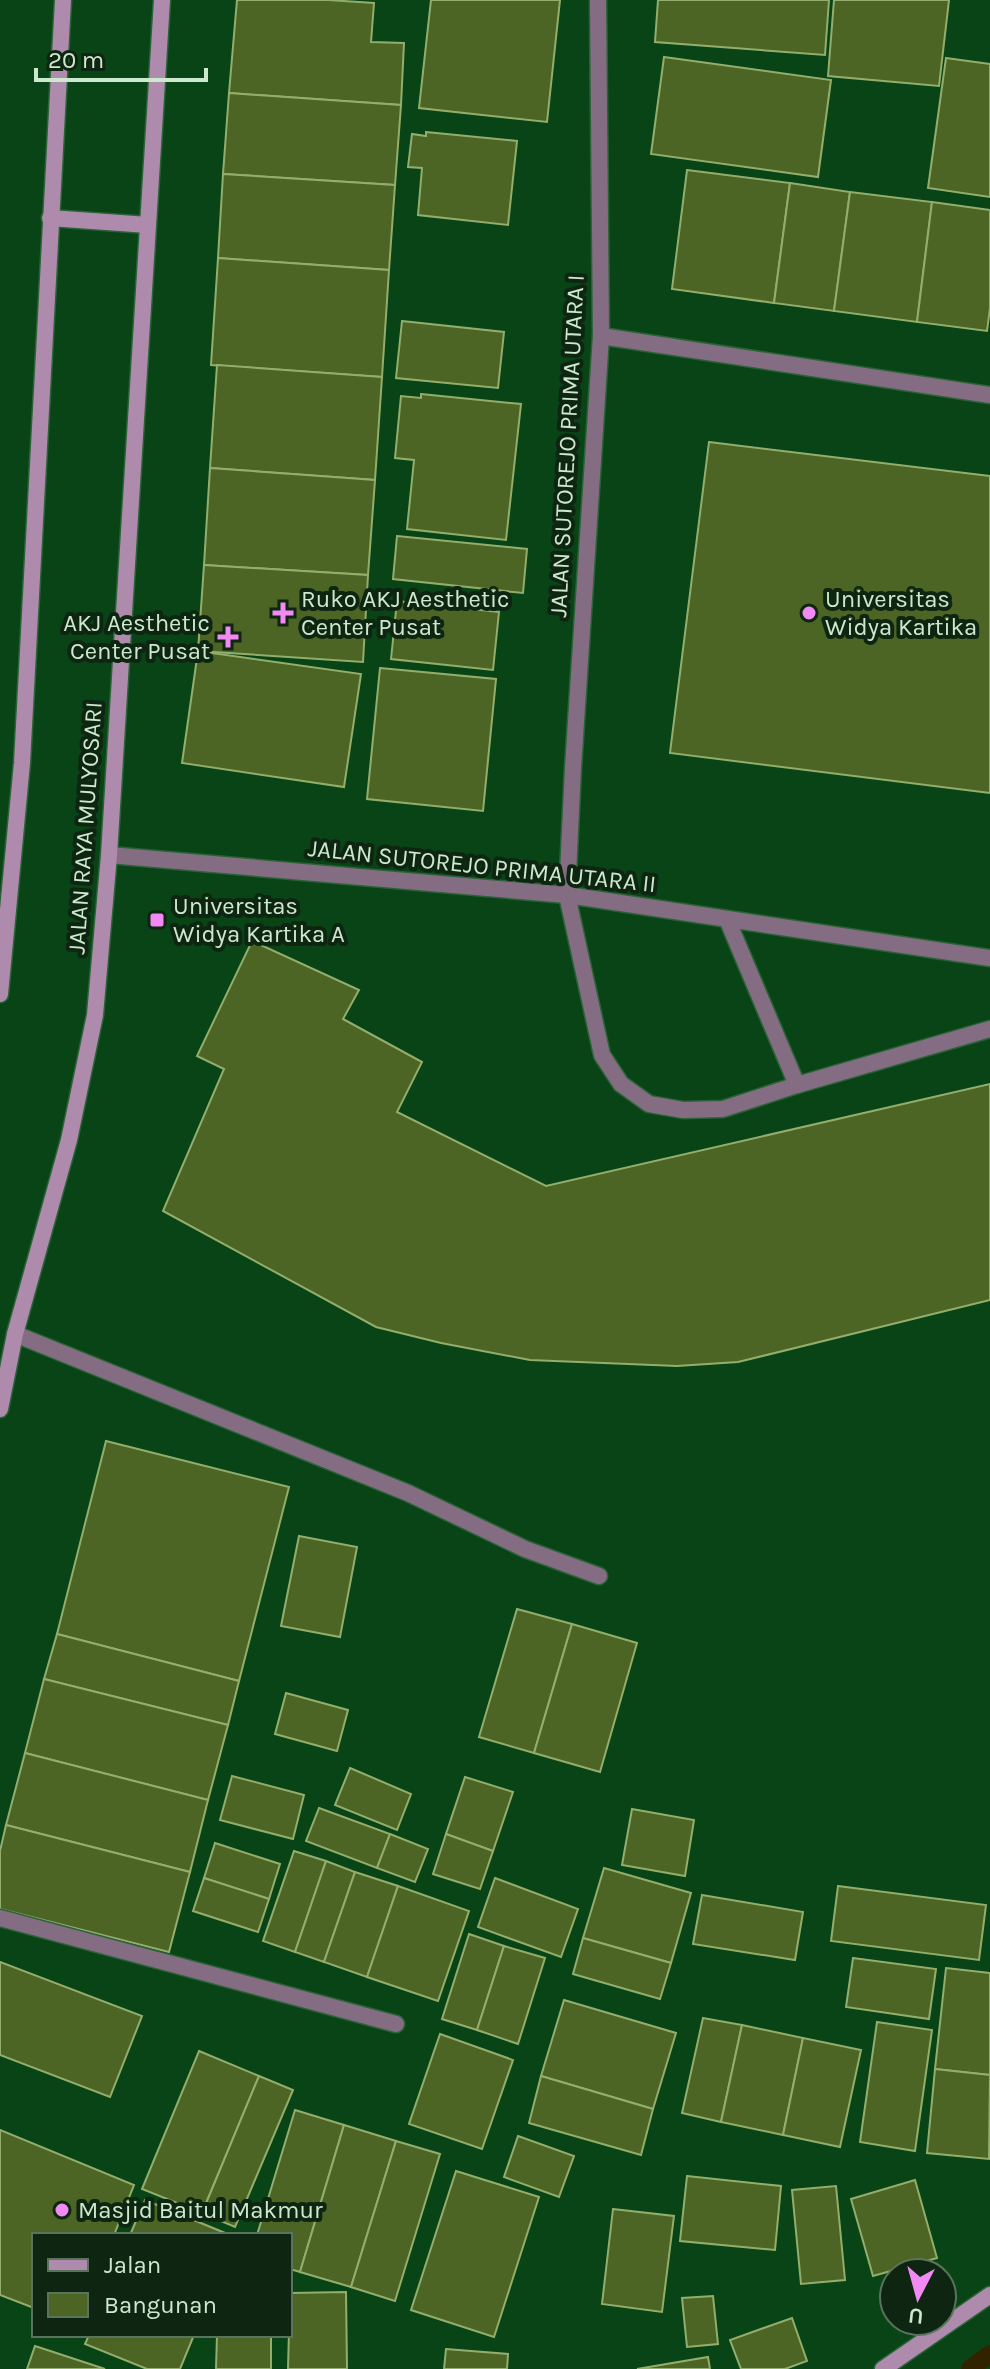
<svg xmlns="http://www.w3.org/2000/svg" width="990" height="2369" viewBox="0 0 990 2369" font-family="Karla,sans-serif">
<rect width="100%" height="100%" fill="#094417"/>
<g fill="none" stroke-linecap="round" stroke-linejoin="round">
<!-- stream -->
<polyline stroke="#312300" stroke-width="18" points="970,2369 990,2354"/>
</g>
<!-- building -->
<g fill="#4c6424" stroke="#93ae6c" stroke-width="2">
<polygon points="237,0 328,0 374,3 371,42 404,43 401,105 229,93"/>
<polygon points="431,0 560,0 547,122 419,108"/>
<polygon points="658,0 829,0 825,55 655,42"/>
<polygon points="834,0 949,0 939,86 828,76"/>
<polygon points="664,57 831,80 818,177 651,154"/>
<polygon points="946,58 990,64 990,197 928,188"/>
<polygon points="229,93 401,105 395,185 223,174"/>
<polygon points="426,132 517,141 508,225 418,215 422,168 408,167 412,134 426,136"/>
<polygon points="687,170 790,183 774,303 672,289"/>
<polygon points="223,174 395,185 389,270 218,258"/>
<polygon points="790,183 850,192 834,311 774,303"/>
<polygon points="850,192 932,202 917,322 834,311"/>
<polygon points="932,202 990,210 990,308 987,331 917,322"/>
<polygon points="218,258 389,270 382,377 211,365"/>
<polygon points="402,321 504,332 498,388 396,378"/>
<polygon points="217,365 382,377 375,480 210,468"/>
<polygon points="421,394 521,404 506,540 407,529 414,460 395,458 401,396 421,398"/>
<polygon points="709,442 990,476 990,793 670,753"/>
<polygon points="210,468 375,480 368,575 204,565"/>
<polygon points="397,536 527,549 523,593 393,579"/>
<polygon points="204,565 368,575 363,662 198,651"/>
<polygon points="397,601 499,612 493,670 391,659"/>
<polygon points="198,651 361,674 344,787 182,763"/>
<polygon points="380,668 496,679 483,811 367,799"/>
<polygon points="252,941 359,990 343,1019 422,1062 397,1112 546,1186 990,1084 990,1300 738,1362 677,1366 530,1360 441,1343 376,1327 163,1211 224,1069 197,1056"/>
<polygon points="106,1441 289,1487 239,1681 57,1634"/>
<polygon points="299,1536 357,1547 340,1637 281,1626"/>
<polygon points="517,1609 572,1624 534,1753 479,1737"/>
<polygon points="572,1624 637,1643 600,1772 534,1753"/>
<polygon points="57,1634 239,1681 228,1725 44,1679"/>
<polygon points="44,1679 228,1725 208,1800 25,1753"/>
<polygon points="286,1693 348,1710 337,1751 275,1734"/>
<polygon points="25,1753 208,1800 190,1872 6,1825"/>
<polygon points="350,1768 411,1794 397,1830 335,1805"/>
<polygon points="232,1776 304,1795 293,1839 220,1820"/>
<polygon points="465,1777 513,1792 493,1851 446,1834"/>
<polygon points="319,1808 390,1834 377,1868 306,1841"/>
<polygon points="632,1809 694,1820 685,1876 622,1865"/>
<polygon points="6,1825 190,1872 169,1952 0,1909 0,1851"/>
<polygon points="390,1834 428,1849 415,1882 377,1868"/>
<polygon points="446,1834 493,1851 480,1889 433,1874"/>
<polygon points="215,1843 280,1864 269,1899 204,1878"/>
<polygon points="294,1851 326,1861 295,1952 263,1941"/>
<polygon points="326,1861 355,1872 324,1962 295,1952"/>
<polygon points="604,1868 691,1893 671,1963 583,1938"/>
<polygon points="355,1872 398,1886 367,1977 324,1962"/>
<polygon points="204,1878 269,1899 258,1932 193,1911"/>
<polygon points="495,1878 578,1909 561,1957 478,1927"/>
<polygon points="398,1886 469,1911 438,2001 367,1977"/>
<polygon points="838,1886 986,1905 979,1960 831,1941"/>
<polygon points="702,1895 803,1912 795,1960 693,1944"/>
<polygon points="469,1934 504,1946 477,2030 442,2019"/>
<polygon points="583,1938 671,1963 660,1999 573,1974"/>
<polygon points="504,1946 545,1958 518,2044 477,2030"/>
<polygon points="853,1958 936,1969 929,2019 846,2007"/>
<polygon points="0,1962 142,2016 110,2097 0,2055"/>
<polygon points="946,1968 990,1973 990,2075 935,2069"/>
<polygon points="564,2000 676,2033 653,2109 541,2076"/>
<polygon points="703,2018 742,2025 721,2122 682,2113"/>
<polygon points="877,2022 932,2030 915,2151 860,2142"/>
<polygon points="742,2025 803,2038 783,2135 721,2122"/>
<polygon points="440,2034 513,2060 482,2149 409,2124"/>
<polygon points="803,2038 861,2050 840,2147 783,2135"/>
<polygon points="199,2051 259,2076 202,2213 142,2189"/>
<polygon points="935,2069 990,2075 989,2159 927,2153"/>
<polygon points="259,2076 293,2090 235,2227 202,2213"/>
<polygon points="541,2076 653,2109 641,2155 529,2123"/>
<polygon points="295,2110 344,2125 300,2272 290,2269 290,2235 257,2235"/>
<polygon points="344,2125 396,2141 351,2287 300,2272"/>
<polygon points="0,2130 134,2185 114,2235 34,2235 34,2308 0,2295"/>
<polygon points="518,2136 574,2156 559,2197 504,2177"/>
<polygon points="396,2141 440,2154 395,2301 351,2287"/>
<polygon points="456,2171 539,2197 494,2337 411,2310"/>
<polygon points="687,2176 781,2186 775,2250 680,2241"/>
<polygon points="915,2180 937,2258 873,2276 851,2199"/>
<polygon points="836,2186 845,2280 801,2284 792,2190"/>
<polygon points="145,2200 230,2235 130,2235"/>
<polygon points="613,2209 674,2216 662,2312 602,2304"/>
<polygon points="346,2292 347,2369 288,2369 290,2293"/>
<polygon points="713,2296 718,2344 687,2347 682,2298"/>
<polygon points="792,2318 807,2361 785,2369 741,2369 730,2340"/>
<polygon points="89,2335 194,2335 180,2369 147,2369 85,2344"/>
<polygon points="217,2335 271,2335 271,2369 216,2369"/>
<polygon points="35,2346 105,2369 27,2369"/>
<polygon points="446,2349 508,2354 507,2369 444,2369"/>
<polygon points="708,2357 710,2369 637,2369"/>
</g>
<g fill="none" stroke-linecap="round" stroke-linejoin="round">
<!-- service casing -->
<g stroke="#2c6238" stroke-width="19">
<g id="service">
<polyline points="567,895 602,1055 621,1084 649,1104 683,1110 723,1109 797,1085"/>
<polyline points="727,919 797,1085 990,1029"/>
<polyline points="15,1334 408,1493 525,1549 599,1576"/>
</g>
</g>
<!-- minor casing -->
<g stroke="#2c6238" stroke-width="19">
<g id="minor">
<polyline points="601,336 990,395"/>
<polyline points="109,855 567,895 990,958"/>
<polyline points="567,895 573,768 601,336 598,0"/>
<polyline points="0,1918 396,2024"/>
</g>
</g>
<!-- secondary casing -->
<g stroke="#2c6238" stroke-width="19">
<g id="secondary">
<polyline points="50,218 148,225"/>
<polyline points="0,994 22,763 63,0"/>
<polyline points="0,1409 15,1334 69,1140 95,1015 109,855 162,0"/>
<polyline points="883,2369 990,2295"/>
</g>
</g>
<!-- service -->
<use href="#service" stroke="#846d83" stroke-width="16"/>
<!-- minor -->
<use href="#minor" stroke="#846d83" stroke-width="16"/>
<!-- secondary -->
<use href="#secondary" stroke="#ae8bad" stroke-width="16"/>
</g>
<!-- markers -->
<g fill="#f28af3" stroke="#0e2511" stroke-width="3">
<path d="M279 601h8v8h8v8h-8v8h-8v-8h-8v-8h8z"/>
<circle cx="809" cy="613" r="8"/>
<path d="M224 625h8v8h8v8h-8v8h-8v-8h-8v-8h8z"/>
<rect x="149" y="912" width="16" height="16" rx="4"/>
<circle cx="62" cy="2210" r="8"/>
</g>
<g text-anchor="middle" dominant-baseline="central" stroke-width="8" stroke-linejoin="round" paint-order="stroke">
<!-- street labels -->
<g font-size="24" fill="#cce8cd" stroke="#0e2511">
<text transform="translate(567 446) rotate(-87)">JALAN SUTOREJO PRIMA UTARA I</text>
<text transform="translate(85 828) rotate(-86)">JALAN RAYA MULYOSARI</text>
<text transform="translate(482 866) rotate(6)">JALAN SUTOREJO PRIMA UTARA II</text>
</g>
<!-- poi labels -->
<g font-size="24" fill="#cce8cd" stroke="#0e2511" text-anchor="start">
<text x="301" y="599">Ruko AKJ Aesthetic<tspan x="301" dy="28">Center Pusat</tspan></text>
<text x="825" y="599">Universitas<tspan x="825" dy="28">Widya Kartika</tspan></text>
<text x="210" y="623" text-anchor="end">AKJ Aesthetic<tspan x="210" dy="28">Center Pusat</tspan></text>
<text x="173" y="906">Universitas<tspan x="173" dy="28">Widya Kartika A</tspan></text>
<text x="78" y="2210">Masjid Baitul Makmur</text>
</g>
</g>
<!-- legend -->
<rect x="32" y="2233" width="260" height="104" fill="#0e2511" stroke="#5a735c" stroke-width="2"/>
<rect x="48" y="2259" width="40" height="12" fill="#ae8bad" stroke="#5a735c" stroke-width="2"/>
<text x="104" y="2273" font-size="24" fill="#cce8cd">Jalan</text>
<rect x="48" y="2293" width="40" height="24" fill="#4c6424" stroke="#5a735c" stroke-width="2"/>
<text x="104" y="2313" font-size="24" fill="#cce8cd">Bangunan</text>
<!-- north arrow -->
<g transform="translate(918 2297) rotate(186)"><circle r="38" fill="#0e2511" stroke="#5a735c" stroke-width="2"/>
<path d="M0-6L14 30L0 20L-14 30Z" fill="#f28af3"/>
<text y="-12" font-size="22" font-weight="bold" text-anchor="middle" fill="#cce8cd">U</text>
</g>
<!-- scale -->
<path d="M36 68v12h170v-12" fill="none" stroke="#cce8cd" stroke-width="4"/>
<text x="48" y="68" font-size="24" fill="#cce8cd" stroke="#0e2511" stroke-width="6" paint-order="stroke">20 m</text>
</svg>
